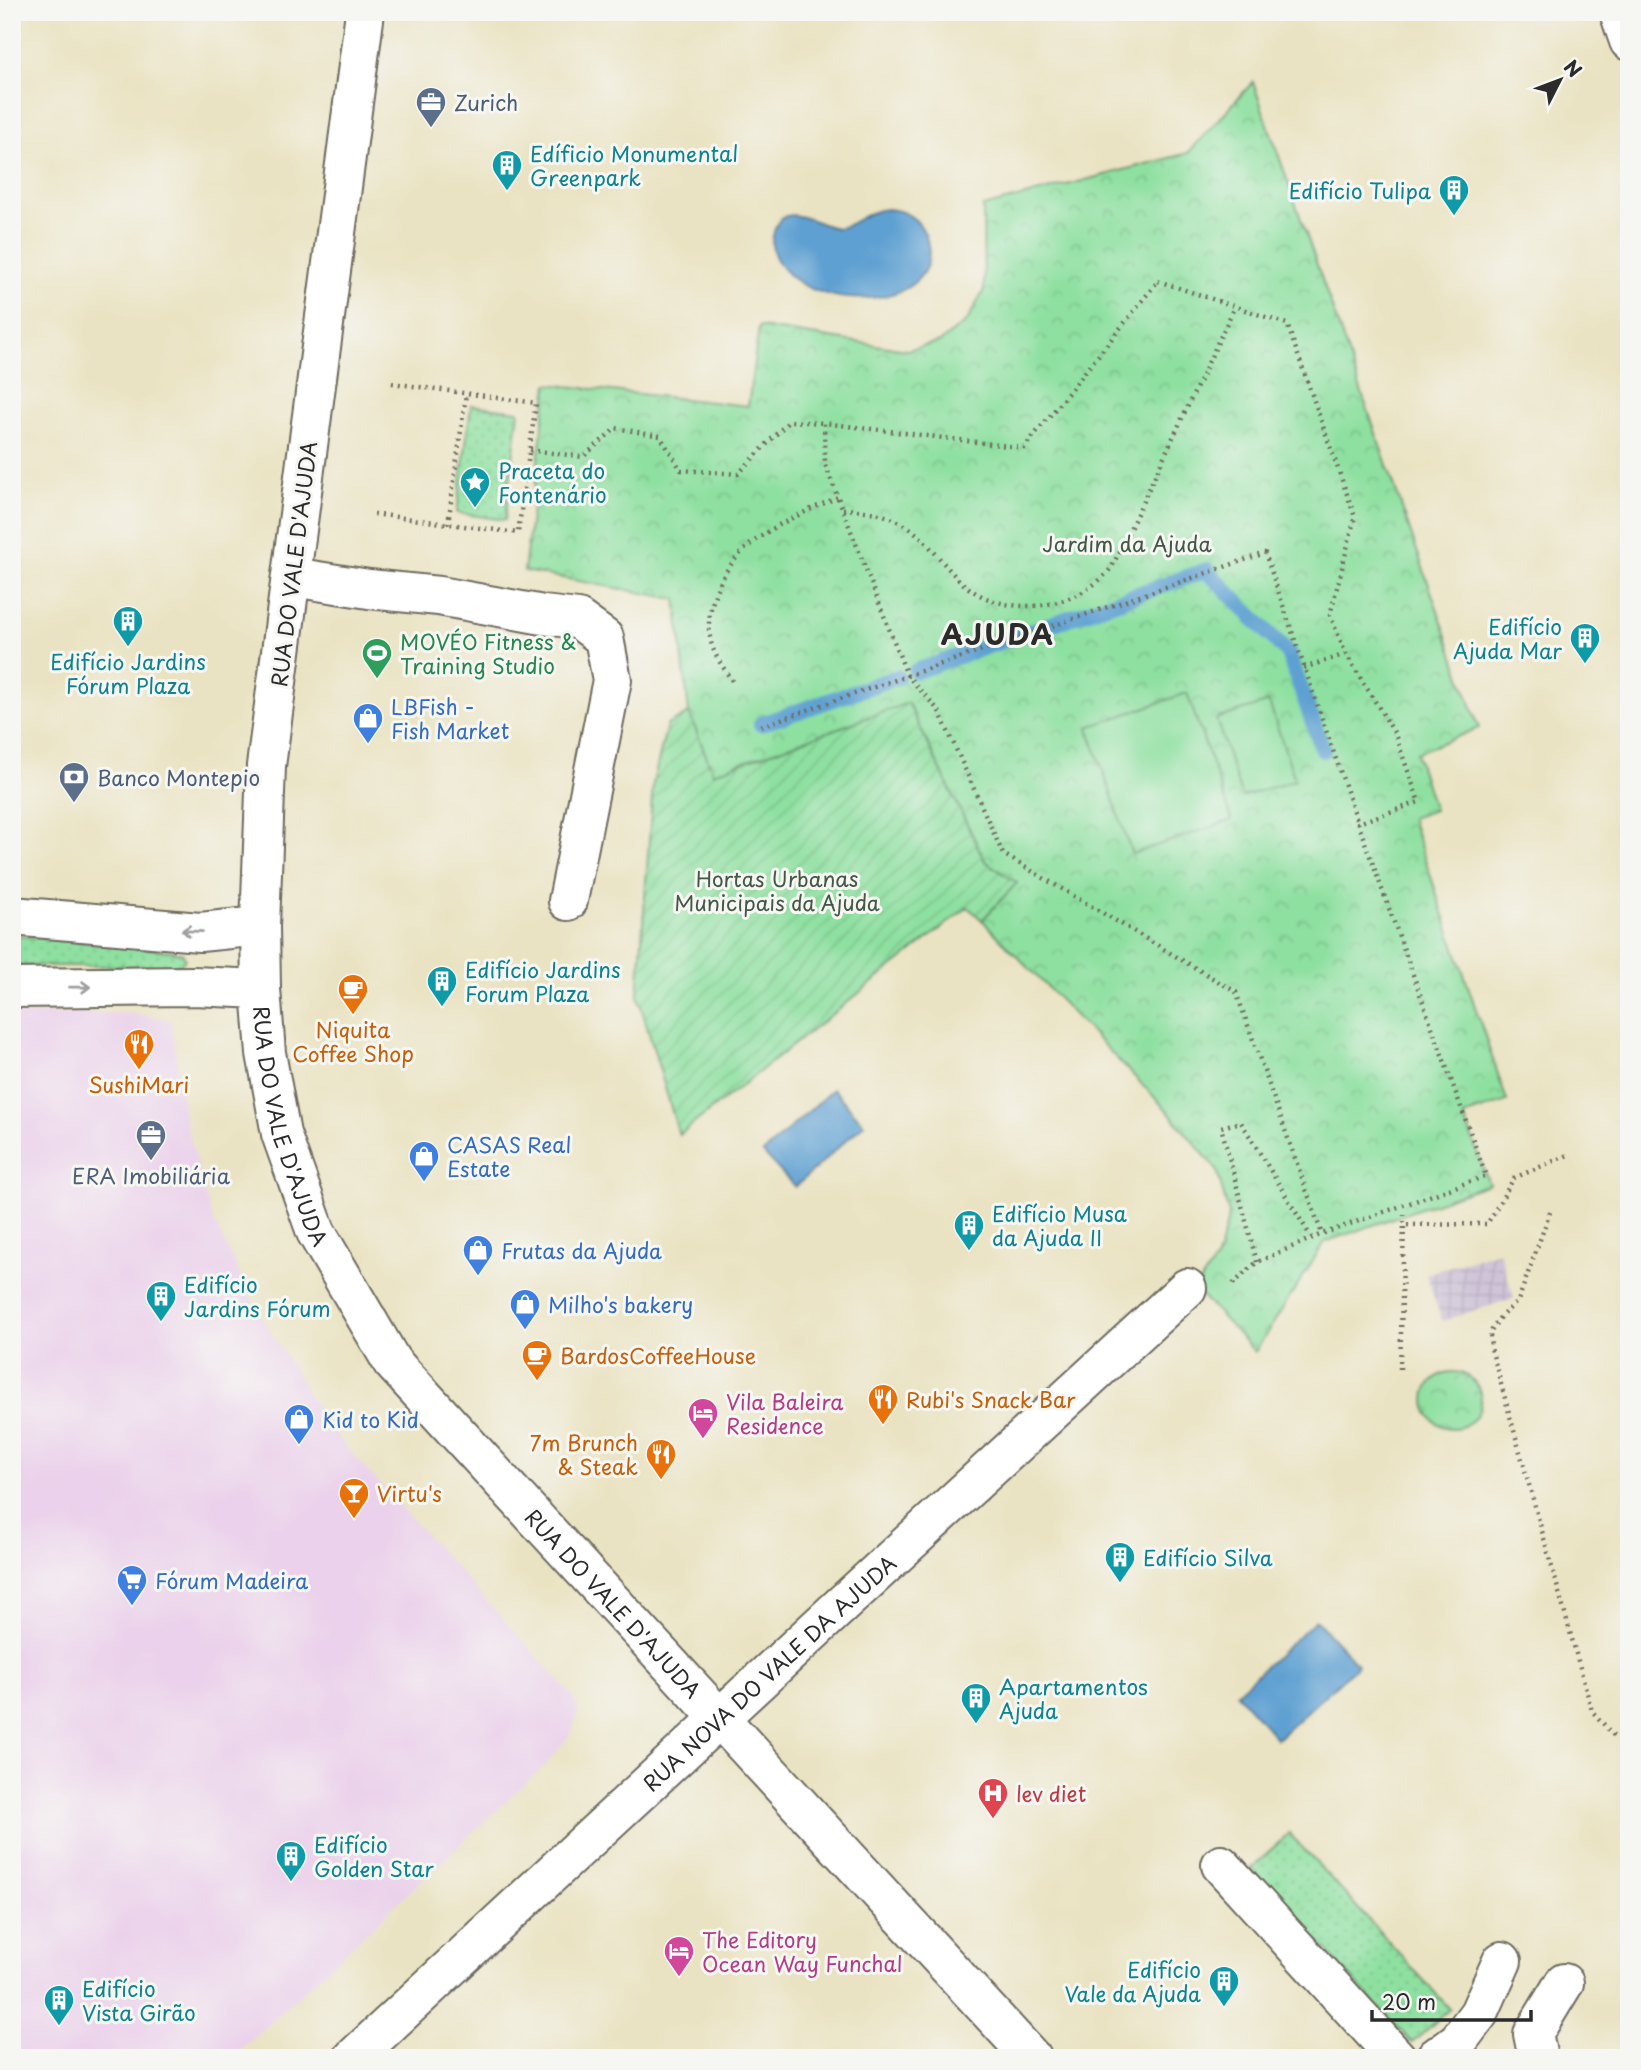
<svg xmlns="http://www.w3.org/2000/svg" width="1641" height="2070" viewBox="0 0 1641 2070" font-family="'Playpen Sans',sans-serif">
<defs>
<pattern id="industrial-grid" width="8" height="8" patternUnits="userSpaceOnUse" patternTransform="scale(1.75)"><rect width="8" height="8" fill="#cbbfd5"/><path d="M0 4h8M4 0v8" fill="none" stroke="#aea4b7"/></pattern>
<pattern id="grass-dots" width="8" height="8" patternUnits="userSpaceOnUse" patternTransform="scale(1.75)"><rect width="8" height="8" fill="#8ee0a0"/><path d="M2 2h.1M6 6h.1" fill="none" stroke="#7bc08a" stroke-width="1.8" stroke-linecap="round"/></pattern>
<pattern id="park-crowns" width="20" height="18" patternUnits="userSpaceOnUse" patternTransform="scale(1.75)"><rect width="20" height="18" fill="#8ee0a0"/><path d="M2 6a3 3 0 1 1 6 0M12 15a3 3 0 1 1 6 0" fill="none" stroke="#7bc08a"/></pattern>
<pattern id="garden-furrows" width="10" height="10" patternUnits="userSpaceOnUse" patternTransform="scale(1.75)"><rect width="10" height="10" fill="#8ee0a0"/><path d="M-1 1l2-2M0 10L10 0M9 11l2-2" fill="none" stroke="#7bc08a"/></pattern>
</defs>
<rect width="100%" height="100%" fill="#f6f6f2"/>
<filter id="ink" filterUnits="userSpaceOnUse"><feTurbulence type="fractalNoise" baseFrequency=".0143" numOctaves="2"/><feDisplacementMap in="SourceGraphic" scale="14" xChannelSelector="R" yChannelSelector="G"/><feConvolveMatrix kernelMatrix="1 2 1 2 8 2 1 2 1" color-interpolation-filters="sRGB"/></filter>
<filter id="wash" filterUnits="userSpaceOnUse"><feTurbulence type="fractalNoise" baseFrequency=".00686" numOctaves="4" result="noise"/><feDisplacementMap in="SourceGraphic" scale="28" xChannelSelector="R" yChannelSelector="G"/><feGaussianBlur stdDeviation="1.57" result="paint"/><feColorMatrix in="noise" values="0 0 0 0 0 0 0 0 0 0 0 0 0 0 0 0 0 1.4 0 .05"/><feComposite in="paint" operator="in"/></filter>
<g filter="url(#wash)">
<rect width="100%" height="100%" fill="#eae3c3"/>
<!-- built -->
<polygon fill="#ebd1eb" points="133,1013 171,1020 185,1120 212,1217 253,1302 307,1392 345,1446 573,1696 578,1708 577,1717 569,1736 548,1762 232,2058 12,2058 12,1014"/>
<!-- industrial -->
<polygon fill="url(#industrial-grid)" points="1499,1251 1514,1298 1442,1321 1426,1274"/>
<!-- grass -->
<g fill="url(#grass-dots)" stroke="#5c8666" stroke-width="2">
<polygon points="471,405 519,411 505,520 457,513"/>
<polygon points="12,935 172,951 182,953 185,959 181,965 171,966 12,966"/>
<polygon points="1289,1833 1450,2009 1412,2043 1251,1869"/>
</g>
<!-- park -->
<g fill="url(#park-crowns)" stroke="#5c8666" stroke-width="2">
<polygon points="1253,82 1479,728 1416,753 1434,810 1411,818 1507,1101 1464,1116 1489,1184 1325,1242 1255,1352 1195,1289 1217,1258 1229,1215 1217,1170 1165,1108 982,920 1016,883 985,861 908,704 713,773 689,713 676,599 524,571 548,384 748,406 759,327 907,350 940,342 967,321 984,290 983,207 1188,153"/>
<circle cx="1453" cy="1400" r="28"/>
</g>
<!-- garden -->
<polygon fill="url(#garden-furrows)" stroke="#5c8666" stroke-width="2" points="908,703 985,861 1017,883 982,920 968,907 679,1135 638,996 653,783 667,725 689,713 713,773"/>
<!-- pitch -->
<g fill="#8ee0a0" stroke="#5c8666" stroke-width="2">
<polygon points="1187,693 1232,820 1132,854 1088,727"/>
<polygon points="1269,702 1295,780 1242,797 1216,719"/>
</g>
<!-- water -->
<g fill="#5ea0d2" stroke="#44667e" stroke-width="2">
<path d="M887,209C904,210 918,218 925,234C954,311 807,319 776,258C772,250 771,241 774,232C783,197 820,228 838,228C853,227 865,210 887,209Z"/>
<polygon points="833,1089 864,1124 795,1187 763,1153"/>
<polygon points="1316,1620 1358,1665 1277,1739 1236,1693"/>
</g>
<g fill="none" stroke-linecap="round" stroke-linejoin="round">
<!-- stream -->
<g stroke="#5ea0d2" stroke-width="16">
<polyline points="1210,574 1288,653 1323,750"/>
<polyline points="916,671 1207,570"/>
<polyline points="761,724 897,677"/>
</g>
</g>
</g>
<g filter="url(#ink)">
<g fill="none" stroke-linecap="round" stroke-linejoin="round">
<!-- minor casing -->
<g stroke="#6e6b60" stroke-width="42">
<g id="minor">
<path id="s1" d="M365,12L266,766L260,926L261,989L266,1053L281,1134L316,1232L392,1362L1032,2058"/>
<polyline points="1619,12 1629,41"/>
<polyline points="292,577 369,589 439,596 543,615 578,619 604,638 612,680 568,901"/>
<polyline points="12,916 200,932 260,926"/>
<polyline points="12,988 193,986 261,989"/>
<polyline points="1221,1865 1397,2058"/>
<path id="s2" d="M353,2058L836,1610L1187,1288"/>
<polyline points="1435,2058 1458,2041 1479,2013 1502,1961"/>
<polyline points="1538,2058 1533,2034 1564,1983"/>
</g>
</g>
<!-- path -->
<g stroke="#6e6b60" stroke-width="4.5" stroke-dasharray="2 5" stroke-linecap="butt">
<polygon points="1158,281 1287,324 1355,517 1330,615 1346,654 1395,734 1419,802 1358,823 1486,1176 1322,1234 1236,992 1003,854 939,711 907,675 825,464 824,423 1024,448"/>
<polyline points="530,450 583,457 616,428 660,436 681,470 738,474 789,421 824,423"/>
<path d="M843,509C865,510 885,513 905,525C931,541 945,571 970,589C1013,619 1080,608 1112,567L1235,306"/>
<polyline points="374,514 518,533 536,403 391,383"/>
<polyline points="448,524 466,394"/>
<polyline points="1304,668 1346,654"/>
<path d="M732,681C727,672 719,663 715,653C706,634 708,614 715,595C734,539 788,520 838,497"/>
<polyline points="761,726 1265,553 1358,823"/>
<polyline points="1550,1212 1518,1301 1500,1317 1490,1333 1491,1348 1592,1711 1616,1738"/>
<polyline points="1404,1214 1404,1225 1487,1224 1514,1178 1568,1155"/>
<polyline points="1257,1262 1221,1127 1241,1122 1311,1237"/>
<polyline points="1233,1284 1257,1262 1322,1234"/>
<polyline points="1400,1369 1404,1225"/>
</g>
<!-- minor -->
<use href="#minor" stroke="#fff" stroke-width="38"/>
</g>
<!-- one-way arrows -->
<defs><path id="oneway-shaft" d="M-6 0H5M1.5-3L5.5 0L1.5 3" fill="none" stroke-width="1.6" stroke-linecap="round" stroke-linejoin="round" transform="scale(1.75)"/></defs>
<g stroke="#a0a0a0">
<use href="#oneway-shaft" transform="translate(192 931) rotate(-177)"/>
<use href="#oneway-shaft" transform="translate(80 987) rotate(-1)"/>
</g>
</g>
<!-- icons -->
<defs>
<g id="office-pin" transform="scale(1.575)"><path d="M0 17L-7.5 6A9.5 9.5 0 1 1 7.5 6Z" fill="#5c6f8a" stroke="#f6f6f2"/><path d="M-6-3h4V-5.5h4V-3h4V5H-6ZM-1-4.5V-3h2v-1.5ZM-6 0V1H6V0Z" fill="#fff"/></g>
<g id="building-pin" transform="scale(1.575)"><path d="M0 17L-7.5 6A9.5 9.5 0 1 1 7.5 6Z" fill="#0f9aa8" stroke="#f6f6f2"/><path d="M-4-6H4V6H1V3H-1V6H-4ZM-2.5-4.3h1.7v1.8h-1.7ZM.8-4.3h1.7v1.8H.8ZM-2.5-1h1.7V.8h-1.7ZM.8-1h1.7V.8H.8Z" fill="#fff"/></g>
<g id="sight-pin" transform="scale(1.575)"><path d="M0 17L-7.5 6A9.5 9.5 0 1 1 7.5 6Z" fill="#0f9aa8" stroke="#f6f6f2"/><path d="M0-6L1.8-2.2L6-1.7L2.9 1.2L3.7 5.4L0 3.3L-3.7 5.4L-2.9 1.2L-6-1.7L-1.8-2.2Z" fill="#fff"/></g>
<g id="stadium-pin" transform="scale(1.575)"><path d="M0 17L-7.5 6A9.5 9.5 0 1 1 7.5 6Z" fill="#2e9e5b" stroke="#f6f6f2"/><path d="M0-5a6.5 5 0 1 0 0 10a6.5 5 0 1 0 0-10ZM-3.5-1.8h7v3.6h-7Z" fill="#fff"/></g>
<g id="shop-pin" transform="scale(1.575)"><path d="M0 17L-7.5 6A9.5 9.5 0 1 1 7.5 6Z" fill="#3f7fe0" stroke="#f6f6f2"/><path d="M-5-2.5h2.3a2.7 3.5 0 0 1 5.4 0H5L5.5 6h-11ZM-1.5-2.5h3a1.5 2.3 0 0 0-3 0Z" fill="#fff"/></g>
<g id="bank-pin" transform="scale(1.575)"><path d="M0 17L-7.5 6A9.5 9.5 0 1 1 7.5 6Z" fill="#5c6f8a" stroke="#f6f6f2"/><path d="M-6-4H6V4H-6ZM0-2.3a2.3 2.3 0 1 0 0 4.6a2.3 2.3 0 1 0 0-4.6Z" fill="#fff"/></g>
<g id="cafe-pin" transform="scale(1.575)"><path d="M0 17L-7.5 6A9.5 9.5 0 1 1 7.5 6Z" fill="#e8710a" stroke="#f6f6f2"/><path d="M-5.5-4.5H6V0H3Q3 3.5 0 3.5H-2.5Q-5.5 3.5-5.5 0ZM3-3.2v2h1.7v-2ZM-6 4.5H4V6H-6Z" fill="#fff"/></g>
<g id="restaurant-pin" transform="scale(1.575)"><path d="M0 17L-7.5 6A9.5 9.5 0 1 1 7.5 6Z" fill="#e8710a" stroke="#f6f6f2"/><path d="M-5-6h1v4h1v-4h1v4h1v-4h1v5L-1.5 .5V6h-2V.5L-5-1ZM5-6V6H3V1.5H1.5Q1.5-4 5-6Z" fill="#fff"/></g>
<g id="hotel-pin" transform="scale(1.575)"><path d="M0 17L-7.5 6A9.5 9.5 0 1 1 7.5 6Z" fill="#d1479c" stroke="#f6f6f2"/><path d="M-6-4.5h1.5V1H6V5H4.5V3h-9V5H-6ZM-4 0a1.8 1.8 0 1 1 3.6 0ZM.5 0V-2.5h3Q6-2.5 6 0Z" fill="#fff"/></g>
<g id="bar-pin" transform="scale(1.575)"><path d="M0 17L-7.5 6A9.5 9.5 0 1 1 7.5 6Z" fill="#e8710a" stroke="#f6f6f2"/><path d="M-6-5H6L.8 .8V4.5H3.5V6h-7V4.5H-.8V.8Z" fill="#fff"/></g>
<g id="supermarket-pin" transform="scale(1.575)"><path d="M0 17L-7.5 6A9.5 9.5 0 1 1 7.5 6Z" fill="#3f7fe0" stroke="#f6f6f2"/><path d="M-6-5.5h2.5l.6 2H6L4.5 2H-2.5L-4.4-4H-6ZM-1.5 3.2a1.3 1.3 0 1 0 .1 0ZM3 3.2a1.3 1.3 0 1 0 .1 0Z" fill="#fff"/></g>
<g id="hospital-pin" transform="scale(1.575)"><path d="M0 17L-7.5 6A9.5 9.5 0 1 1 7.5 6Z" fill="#e0444e" stroke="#f6f6f2"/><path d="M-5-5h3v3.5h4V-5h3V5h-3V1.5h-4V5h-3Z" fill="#fff"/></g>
</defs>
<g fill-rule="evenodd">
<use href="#office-pin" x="431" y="102"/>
<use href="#building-pin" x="507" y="165"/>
<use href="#building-pin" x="1454" y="190"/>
<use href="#sight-pin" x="475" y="482"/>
<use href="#building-pin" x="128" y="621"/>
<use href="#building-pin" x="1585" y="638"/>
<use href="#stadium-pin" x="377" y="653"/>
<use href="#shop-pin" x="368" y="718"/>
<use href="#bank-pin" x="74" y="777"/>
<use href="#building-pin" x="442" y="981"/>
<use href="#cafe-pin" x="353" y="989"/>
<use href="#restaurant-pin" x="139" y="1044"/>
<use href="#office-pin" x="151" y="1135"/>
<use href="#shop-pin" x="424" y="1156"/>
<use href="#building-pin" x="969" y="1225"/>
<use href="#shop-pin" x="478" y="1250"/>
<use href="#building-pin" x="161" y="1296"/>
<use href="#shop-pin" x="525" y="1304"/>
<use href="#cafe-pin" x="537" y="1355"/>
<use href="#restaurant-pin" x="883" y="1399"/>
<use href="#hotel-pin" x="703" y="1413"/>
<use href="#shop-pin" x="299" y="1419"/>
<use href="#restaurant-pin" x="661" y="1454"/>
<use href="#bar-pin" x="354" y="1493"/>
<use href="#building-pin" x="1120" y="1557"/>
<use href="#supermarket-pin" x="132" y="1580"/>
<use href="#building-pin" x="976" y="1698"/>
<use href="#hospital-pin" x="993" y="1793"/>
<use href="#building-pin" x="291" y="1856"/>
<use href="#hotel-pin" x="679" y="1951"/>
<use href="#building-pin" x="1224" y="1981"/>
<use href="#building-pin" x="59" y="2000"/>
</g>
<g text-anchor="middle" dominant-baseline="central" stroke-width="6" stroke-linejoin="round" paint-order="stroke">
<!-- service labels -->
<g font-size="21" fill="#4e5e75" stroke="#f6f6f2" text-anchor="start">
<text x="454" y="102">Zurich</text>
<text x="97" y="777">Banco Montepio</text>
<text x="151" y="1175" text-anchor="middle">ERA Imobiliária</text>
</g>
<!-- culture labels -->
<g font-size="21" fill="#0d838f" stroke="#f6f6f2" text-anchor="start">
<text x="530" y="153">Edíficio Monumental<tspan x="530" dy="24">Greenpark</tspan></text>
<text x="1431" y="190" text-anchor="end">Edifício Tulipa</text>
<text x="498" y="470">Praceta do<tspan x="498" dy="24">Fontenário</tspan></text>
<text x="1562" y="626" text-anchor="end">Edifício<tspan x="1562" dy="24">Ajuda Mar</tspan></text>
<text x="128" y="661" text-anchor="middle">Edifício Jardins<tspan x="128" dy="24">Fórum Plaza</tspan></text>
<text x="465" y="969">Edifício Jardins<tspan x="465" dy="24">Forum Plaza</tspan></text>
<text x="992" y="1213">Edifício Musa<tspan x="992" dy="24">da Ajuda II</tspan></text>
<text x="184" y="1284">Edifício<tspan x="184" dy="24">Jardins Fórum</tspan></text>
<text x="1143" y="1557">Edifício Silva</text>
<text x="999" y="1686">Apartamentos<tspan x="999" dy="24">Ajuda</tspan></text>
<text x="314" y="1844">Edifício<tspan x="314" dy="24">Golden Star</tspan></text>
<text x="1201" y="1969" text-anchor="end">Edifício<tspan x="1201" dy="24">Vale da Ajuda</tspan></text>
<text x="82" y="1988">Edifício<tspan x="82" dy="24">Vista Girão</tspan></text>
</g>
<!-- park labels -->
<g font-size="21" fill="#445848" stroke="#f6f6f2">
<text x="1127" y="543">Jardim da Ajuda</text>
<text x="777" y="878">Hortas Urbanas<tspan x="777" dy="24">Municipais da Ajuda</tspan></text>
</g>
<!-- street labels -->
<g font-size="21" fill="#2b2b2b" stroke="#f6f6f2">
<text transform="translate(293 564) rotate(-83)">RUA DO VALE D'AJUDA</text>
<text stroke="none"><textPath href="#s1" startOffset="1124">RUA DO VALE D'AJUDA</textPath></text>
<text stroke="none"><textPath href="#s1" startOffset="1712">RUA DO VALE D'AJUDA</textPath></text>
<text stroke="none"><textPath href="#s2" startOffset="567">RUA NOVA DO VALE DA AJUDA</textPath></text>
</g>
<!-- leisure labels -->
<g font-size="21" fill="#27864d" stroke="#f6f6f2" text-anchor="start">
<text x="400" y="641">MOVÉO Fitness &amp;<tspan x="400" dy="24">Training Studio</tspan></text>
</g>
<!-- shop labels -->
<g font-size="21" fill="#366cbe" stroke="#f6f6f2" text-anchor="start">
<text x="391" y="706">LBFish -<tspan x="391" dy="24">Fish Market</tspan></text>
<text x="447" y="1144">CASAS Real<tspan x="447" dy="24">Estate</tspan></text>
<text x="501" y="1250">Frutas da Ajuda</text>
<text x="548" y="1304">Milho's bakery</text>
<text x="322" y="1419">Kid to Kid</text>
<text x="155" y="1580">Fórum Madeira</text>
</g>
<!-- food labels -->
<g font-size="21" fill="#c56008" stroke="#f6f6f2" text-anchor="start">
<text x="353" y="1029" text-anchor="middle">Niquita<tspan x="353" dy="24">Coffee Shop</tspan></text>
<text x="139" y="1084" text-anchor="middle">SushiMari</text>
<text x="560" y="1355">BardosCoffeeHouse</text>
<text x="906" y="1399">Rubi's Snack Bar</text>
<text x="638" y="1442" text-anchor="end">7m Brunch<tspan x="638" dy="24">&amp; Steak</tspan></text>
<text x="377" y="1493">Virtu's</text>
</g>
<!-- hotel labels -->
<g font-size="21" fill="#b23c85" stroke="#f6f6f2" text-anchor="start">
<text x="726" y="1401">Vila Baleira<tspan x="726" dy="24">Residence</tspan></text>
<text x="702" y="1939">The Editory<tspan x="702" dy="24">Ocean Way Funchal</tspan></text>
</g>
<!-- health labels -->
<g font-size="21" fill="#be3a42" stroke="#f6f6f2" text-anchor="start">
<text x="1016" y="1793">lev diet</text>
</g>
<!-- district labels -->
<g font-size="28" font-weight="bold" letter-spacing="2" fill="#2b2b2b" stroke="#f6f6f2">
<text x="998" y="633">AJUDA</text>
</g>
</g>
<!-- margin -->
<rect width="1641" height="2070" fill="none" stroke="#f6f6f2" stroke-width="42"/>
<!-- north arrow -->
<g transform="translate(1560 80) rotate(48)" stroke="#f6f6f2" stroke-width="5" paint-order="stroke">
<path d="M0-5L12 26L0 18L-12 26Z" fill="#2b2b2b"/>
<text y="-10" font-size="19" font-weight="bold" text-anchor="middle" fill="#2b2b2b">N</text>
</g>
<!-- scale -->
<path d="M1372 2010v10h159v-10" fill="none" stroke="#2b2b2b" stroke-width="3.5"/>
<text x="1382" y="2010" font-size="21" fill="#2b2b2b" stroke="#f6f6f2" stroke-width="5" paint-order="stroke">20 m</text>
</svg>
